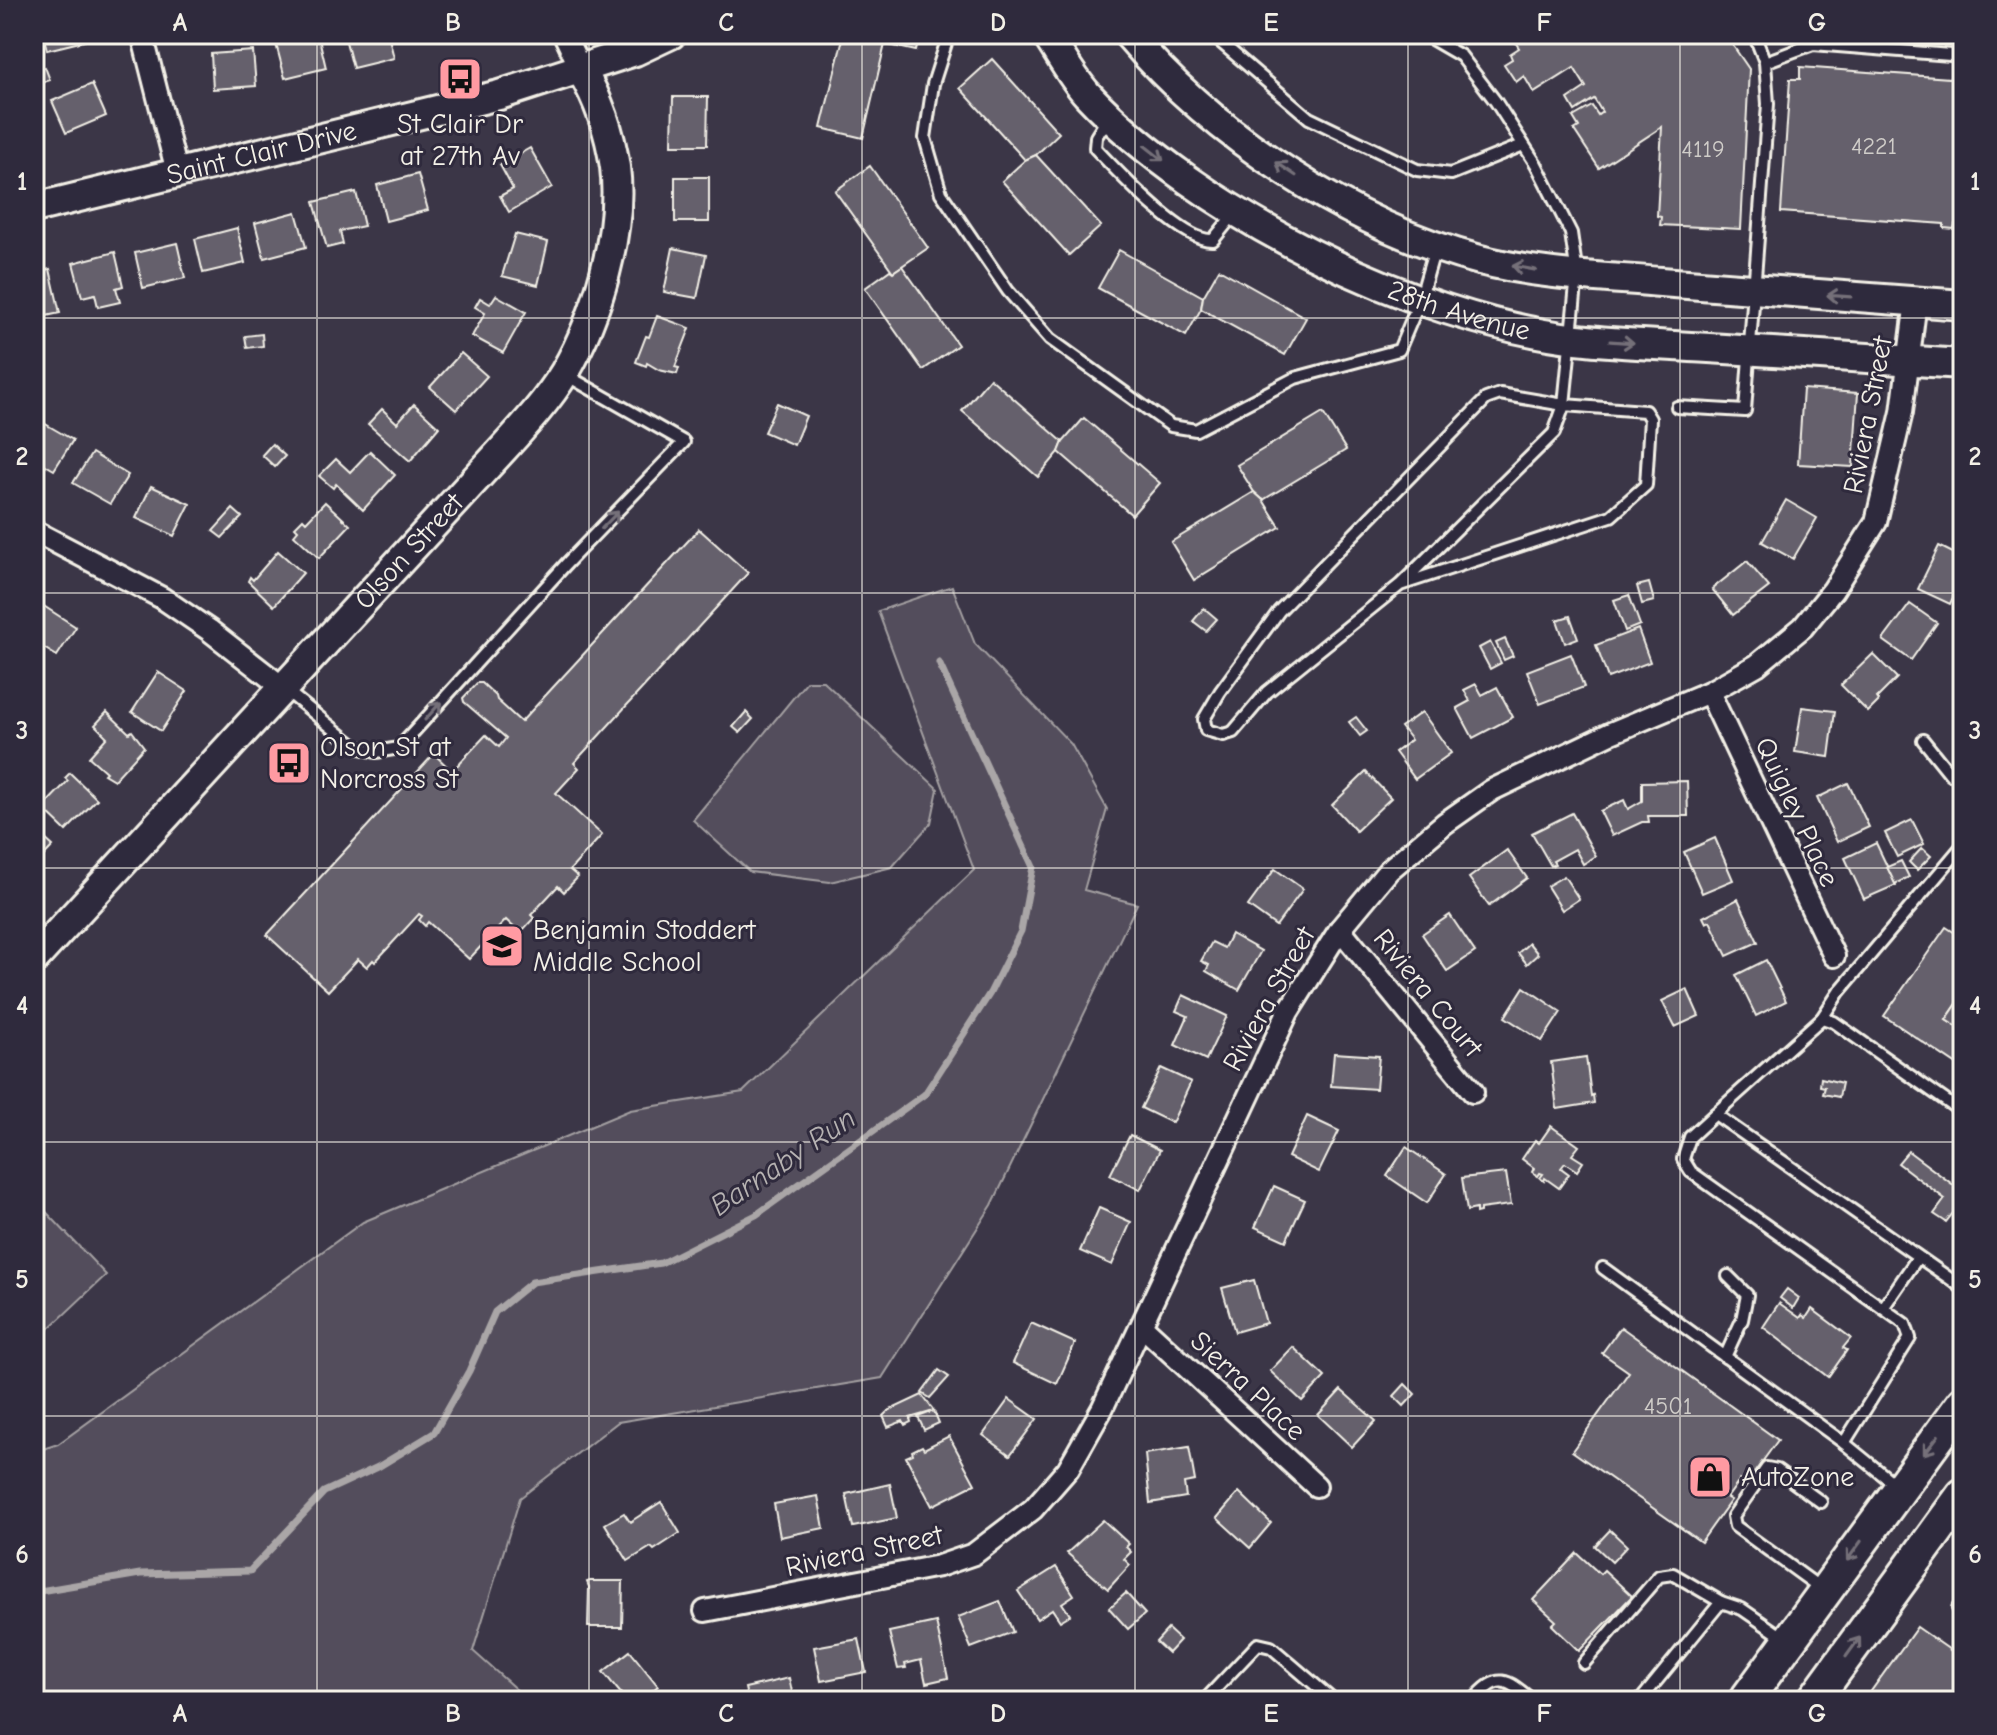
<svg xmlns="http://www.w3.org/2000/svg" width="1997" height="1735" viewBox="0 0 1997 1735" font-family="'Comic Neue',sans-serif">
<rect width="100%" height="100%" fill="#3b3647"/>
<filter id="ink" filterUnits="userSpaceOnUse"><feTurbulence type="fractalNoise" baseFrequency=".0125" numOctaves="2"/><feDisplacementMap in="SourceGraphic" scale="16" xChannelSelector="R" yChannelSelector="G"/><feConvolveMatrix kernelMatrix="1 2 1 2 8 2 1 2 1" color-interpolation-filters="sRGB"/></filter>
<g filter="url(#ink)">
<!-- green -->
<g fill="#534e5c" stroke="#a4a0a2" stroke-width="2">
<polygon points="952,586 975,644 1071,744 1107,809 1084,890 1137,904 992,1205 882,1378 618,1422 520,1498 473,1651 529,1701 34,1701 34,1452 58,1444 363,1222 630,1110 743,1092 974,870 878,611"/>
<polygon points="807,681 823,681 938,789 931,823 892,867 830,882 750,872 693,820"/>
<polygon points="34,1199 106,1275 34,1343"/>
</g>
<g fill="none" stroke-linecap="round" stroke-linejoin="round">
<!-- stream -->
<polyline stroke="#aaa6a7" stroke-width="7" points="34,1592 140,1574 250,1571 324,1492 378,1467 434,1433 469,1371 495,1312 532,1282 661,1263 756,1215 925,1094 990,993 1021,931 1033,867 939,663"/>
</g>
<!-- building -->
<g fill="#65616c" stroke="#f4f1e8" stroke-width="2">
<polygon points="43,34 82,34 84,41 47,50"/>
<polygon points="292,34 318,34 326,68 285,78 276,44 293,40"/>
<polygon points="344,34 388,34 394,58 353,68"/>
<polygon points="844,34 860,34 885,44 863,138 821,128"/>
<polygon points="876,34 920,34 916,51 885,44 875,38"/>
<polygon points="1510,34 1725,34 1749,69 1741,229 1660,225 1661,217 1657,216 1662,127 1599,168 1574,130 1579,127 1573,117 1592,106 1598,115 1602,112 1594,99 1575,111 1568,99 1586,87 1574,68 1534,93 1524,76 1516,82 1504,64 1512,59 1510,54 1519,48"/>
<polygon points="253,51 256,86 213,89 211,54"/>
<polygon points="992,59 1059,133 1036,155 1025,160 960,88"/>
<polygon points="45,67 50,80 37,84 34,71"/>
<polygon points="1800,67 1963,79 1963,225 1955,224 1954,229 1944,228 1944,224 1781,212 1790,79 1800,79"/>
<polygon points="92,84 106,116 66,133 52,101"/>
<polygon points="673,97 708,97 707,145 672,145"/>
<polygon points="530,148 552,187 509,212 500,196 513,189 500,165"/>
<polygon points="1036,155 1101,226 1069,255 1002,181 1025,160"/>
<polygon points="870,166 928,248 893,272 835,191"/>
<polygon points="418,174 428,210 386,221 377,185"/>
<rect x="675" y="177" width="34" height="45"/>
<polygon points="356,192 364,226 340,231 343,244 327,248 314,202"/>
<polygon points="296,212 306,247 264,258 255,223"/>
<polygon points="237,228 245,263 203,273 195,239"/>
<polygon points="515,234 548,242 538,285 502,276"/>
<polygon points="177,243 185,278 143,288 135,253"/>
<polygon points="673,248 706,255 697,298 664,292"/>
<polygon points="1119,250 1203,297 1201,309 1186,336 1098,288"/>
<polygon points="115,252 123,286 116,288 120,302 98,307 95,294 82,297 73,263"/>
<polygon points="902,266 958,345 923,370 865,288 890,270 893,272"/>
<polygon points="50,269 60,313 37,318 34,309 34,273"/>
<polygon points="1219,269 1306,318 1285,355 1201,309 1203,297"/>
<polygon points="496,295 526,312 503,353 472,336 485,313 475,307 480,298 490,304"/>
<polygon points="657,316 690,328 675,367 679,368 677,374 659,370 647,363 646,366 636,362 646,336 649,337"/>
<polygon points="262,334 263,346 247,348 245,336"/>
<polygon points="461,353 487,376 456,410 430,387"/>
<polygon points="990,378 1063,442 1059,452 1038,477 962,411"/>
<polygon points="1803,389 1858,393 1853,467 1798,464"/>
<polygon points="777,403 806,416 794,445 764,432"/>
<polygon points="414,404 439,427 410,461 368,424 382,409 397,423"/>
<polygon points="1323,413 1346,450 1263,500 1254,492 1237,465"/>
<polygon points="35,418 73,440 54,470 34,458"/>
<polygon points="1084,418 1160,483 1132,515 1059,452 1063,442"/>
<polygon points="272,444 285,456 275,467 262,455"/>
<polygon points="370,451 395,475 363,510 336,484 333,488 319,476 336,459 350,472"/>
<polygon points="92,453 128,475 110,504 73,483"/>
<polygon points="151,486 190,504 174,536 136,518"/>
<polygon points="1254,492 1263,500 1280,527 1194,580 1171,542"/>
<polygon points="1786,500 1817,518 1793,559 1762,542"/>
<polygon points="325,502 350,525 319,558 294,535 298,530 295,527 303,519 306,522"/>
<polygon points="233,509 242,517 222,538 213,531"/>
<polygon points="699,529 748,573 574,763 579,768 556,793 602,835 570,870 578,877 564,892 558,886 531,915 534,918 520,933 506,920 469,959 428,922 425,926 419,920 422,916 419,914 375,962 373,960 367,967 358,959 328,991 267,935 434,754 452,771 486,735 499,747 506,738 464,702 463,698 477,683 482,683 496,696 497,700 521,722"/>
<polygon points="1939,546 1963,558 1963,576 1950,604 1918,589"/>
<polygon points="278,551 303,573 274,606 248,581 250,577 253,580"/>
<polygon points="1747,561 1769,587 1733,615 1712,589"/>
<polygon points="1649,583 1654,601 1642,604 1637,586"/>
<polygon points="1629,595 1640,625 1625,631 1614,600"/>
<polygon points="39,603 76,627 57,656 34,642 34,611"/>
<polygon points="1910,604 1937,623 1911,660 1883,640"/>
<polygon points="1204,608 1217,619 1206,631 1193,621"/>
<polygon points="1570,616 1578,638 1565,643 1557,620"/>
<polygon points="1638,629 1650,662 1608,678 1596,645"/>
<polygon points="1505,639 1513,656 1504,660 1496,643"/>
<polygon points="1490,642 1501,663 1490,669 1479,648"/>
<polygon points="1571,654 1584,687 1540,704 1527,671"/>
<polygon points="1873,654 1897,678 1877,698 1879,701 1868,712 1841,685"/>
<polygon points="158,672 187,691 161,731 132,712"/>
<polygon points="1476,684 1482,695 1497,687 1513,717 1473,738 1457,708 1470,701 1464,690"/>
<polygon points="1802,707 1835,711 1829,757 1795,752"/>
<polygon points="107,712 129,733 132,731 144,747 114,780 104,774 106,772 89,757 107,737 95,725"/>
<polygon points="746,712 753,719 740,733 733,727"/>
<polygon points="1422,712 1451,753 1415,779 1395,752 1411,740 1401,727"/>
<polygon points="1356,717 1367,731 1360,736 1349,722"/>
<polygon points="1366,772 1391,798 1356,831 1332,805"/>
<polygon points="70,773 97,799 66,831 42,808 68,781 65,778"/>
<polygon points="1687,781 1688,816 1648,816 1649,822 1642,822 1612,836 1600,811 1624,800 1628,809 1642,801 1642,782"/>
<polygon points="1848,783 1869,827 1837,842 1817,798"/>
<polygon points="1572,813 1596,856 1583,864 1575,849 1553,861 1555,864 1551,866 1532,833"/>
<polygon points="1912,820 1924,844 1897,857 1885,833"/>
<polygon points="34,829 53,846 34,866"/>
<polygon points="1715,838 1733,880 1702,893 1684,852"/>
<polygon points="1876,843 1896,885 1864,899 1845,858"/>
<polygon points="1922,848 1931,856 1917,870 1909,862"/>
<polygon points="1507,850 1527,878 1489,906 1469,878"/>
<polygon points="1901,861 1909,877 1895,884 1887,867"/>
<polygon points="1275,869 1303,889 1276,926 1248,906"/>
<polygon points="1564,876 1579,899 1562,910 1547,886"/>
<polygon points="1738,899 1758,942 1727,956 1710,921 1706,923 1703,917"/>
<polygon points="1450,915 1475,952 1447,971 1422,934"/>
<polygon points="1946,927 1963,938 1963,995 1946,1020 1963,1031 1963,1069 1884,1016"/>
<polygon points="1231,934 1261,951 1239,990 1206,971 1209,965 1201,961 1212,942 1224,948"/>
<polygon points="1529,943 1538,954 1527,964 1518,953"/>
<polygon points="1766,960 1786,1001 1756,1016 1736,975"/>
<polygon points="1524,987 1561,1012 1542,1041 1505,1017"/>
<polygon points="1687,989 1699,1016 1675,1027 1662,1001"/>
<polygon points="1183,995 1227,1016 1206,1060 1175,1045 1188,1016 1176,1011"/>
<polygon points="1963,995 1963,1031 1946,1020"/>
<polygon points="1334,1053 1379,1056 1376,1089 1331,1086"/>
<polygon points="1586,1057 1591,1096 1593,1095 1594,1103 1557,1109 1551,1062"/>
<polygon points="1161,1068 1191,1082 1172,1123 1141,1108"/>
<polygon points="1821,1078 1842,1083 1839,1097 1823,1094 1825,1087 1820,1086"/>
<polygon points="1307,1116 1339,1131 1319,1172 1288,1157"/>
<polygon points="1551,1126 1579,1146 1572,1155 1583,1162 1577,1171 1565,1163 1561,1168 1569,1174 1559,1188 1545,1178 1544,1181 1540,1178 1543,1174 1540,1173 1538,1176 1532,1172 1534,1168 1522,1159 1535,1140 1539,1143"/>
<polygon points="1130,1135 1160,1150 1140,1190 1110,1175"/>
<polygon points="1406,1147 1446,1174 1427,1203 1387,1176"/>
<polygon points="1908,1151 1955,1186 1963,1175 1963,1213 1957,1208 1946,1222 1934,1214 1945,1199 1898,1163"/>
<polygon points="1506,1173 1511,1205 1480,1209 1480,1212 1476,1213 1476,1209 1467,1211 1462,1178"/>
<polygon points="1274,1186 1305,1200 1286,1241 1255,1227"/>
<polygon points="1099,1208 1131,1222 1112,1265 1080,1251"/>
<polygon points="1254,1280 1266,1323 1235,1332 1222,1288"/>
<polygon points="1787,1289 1799,1298 1793,1308 1780,1298"/>
<polygon points="1779,1303 1800,1318 1802,1315 1806,1318 1812,1309 1851,1338 1843,1348 1847,1350 1828,1377 1763,1327"/>
<polygon points="1031,1323 1075,1343 1057,1384 1013,1363"/>
<polygon points="1621,1327 1778,1440 1746,1484 1740,1480 1727,1498 1731,1500 1701,1542 1572,1451 1629,1372 1602,1353"/>
<polygon points="1293,1347 1325,1377 1302,1401 1270,1371"/>
<polygon points="939,1370 949,1377 930,1398 922,1393"/>
<polygon points="1405,1384 1415,1394 1404,1406 1394,1396"/>
<polygon points="1341,1390 1376,1421 1352,1447 1318,1415"/>
<polygon points="922,1395 934,1411 910,1418 911,1422 905,1425 903,1421 888,1427 883,1416 888,1411"/>
<polygon points="1009,1399 1037,1419 1010,1455 983,1435"/>
<polygon points="934,1411 939,1423 924,1430 918,1417"/>
<polygon points="949,1436 975,1484 932,1506 906,1457 913,1454 912,1451 922,1446 924,1449"/>
<polygon points="1189,1447 1195,1481 1184,1483 1186,1497 1150,1503 1145,1454"/>
<polygon points="890,1484 897,1518 853,1527 846,1494"/>
<polygon points="1239,1492 1271,1523 1250,1548 1217,1518"/>
<polygon points="818,1496 824,1528 780,1537 774,1504"/>
<polygon points="661,1502 680,1533 654,1550 651,1547 628,1561 605,1524 624,1513 630,1522"/>
<polygon points="1103,1520 1129,1544 1126,1547 1131,1552 1124,1559 1130,1565 1108,1589 1067,1553"/>
<polygon points="1610,1530 1627,1546 1612,1562 1595,1546"/>
<polygon points="1577,1553 1600,1574 1604,1570 1632,1596 1579,1651 1552,1625 1556,1621 1533,1600"/>
<polygon points="1056,1567 1074,1595 1062,1603 1070,1615 1060,1621 1052,1609 1037,1619 1018,1591"/>
<polygon points="590,1581 623,1581 622,1627 588,1627 589,1587 587,1582"/>
<polygon points="1126,1593 1145,1614 1128,1629 1109,1608"/>
<polygon points="1000,1601 1013,1632 971,1648 958,1617"/>
<polygon points="936,1622 948,1678 926,1683 921,1660 905,1664 906,1668 898,1669 889,1632"/>
<polygon points="1917,1627 1963,1659 1963,1701 1864,1701"/>
<polygon points="1168,1629 1180,1640 1168,1653 1156,1642"/>
<polygon points="859,1639 866,1672 821,1681 814,1647"/>
<polygon points="630,1651 658,1686 639,1701 627,1701 603,1672"/>
<polygon points="789,1678 794,1701 748,1701 745,1688"/>
</g>
<g fill="none" stroke-linecap="round" stroke-linejoin="round">
<!-- lane casing -->
<g stroke="#f4f1e8" stroke-width="16">
<g id="lane">
<polyline points="949,34 933,84 925,138 941,193 1008,291 1050,339 1171,426 1196,430 1295,378 1399,350 1420,300 1435,248"/>
<polyline points="1211,34 1309,118 1417,170 1451,174 1523,145"/>
<polyline points="1765,62 1813,44 1963,56"/>
<path d="M1109,116L1096,137L1095,148C1117,171 1183,243 1213,240L1235,213"/>
<polyline points="1677,407 1745,411 1768,104 1765,62 1754,34"/>
<polyline points="1963,503 1963,508"/>
<polyline points="1400,585 1554,433 1564,405 1500,394 1486,399 1279,611 1220,692 1204,719 1206,730 1223,735 1233,732 1267,692 1400,585 1611,516 1646,485 1650,419 1645,411 1564,405 1577,275 1571,233 1536,164 1496,102 1461,56 1423,34"/>
<polyline points="283,688 356,747 376,752 399,748 568,562 684,442 566,375"/>
<polyline points="1923,740 1951,775 1959,775 1963,771"/>
<polyline points="1822,1018 1839,992 1963,845"/>
<polyline points="1715,1114 1822,1018 1834,1022 1963,1113"/>
<polyline points="1603,1268 1844,1443 1910,1338 1905,1324 1691,1172 1683,1159 1690,1137 1715,1114 1956,1283"/>
<polyline points="1963,1273 1956,1283 1963,1289"/>
<polyline points="1883,1308 1918,1257"/>
<polyline points="1725,1357 1742,1320 1747,1295 1728,1276"/>
<polyline points="1844,1443 1898,1487"/>
<polyline points="1821,1502 1777,1470 1767,1468 1733,1516 1735,1526 1823,1590"/>
<polyline points="1958,1608 1963,1611"/>
<polyline points="1584,1663 1659,1576 1673,1574 1721,1602 1742,1609 1787,1640"/>
<polyline points="1204,1701 1258,1644 1271,1647 1334,1701"/>
<path d="M1473,1701C1498,1671 1507,1679 1533,1701"/>
<polyline points="1640,1701 1721,1602"/>
</g>
</g>
<!-- street casing -->
<g stroke="#f4f1e8" stroke-width="26">
<g id="street">
<polyline points="142,34 177,172"/>
<polyline points="564,34 581,70"/>
<polyline points="34,531 162,598 209,630 282,687"/>
<polyline points="1709,692 1834,956"/>
<polyline points="1340,929 1473,1092"/>
<polyline points="1142,1326 1316,1486"/>
<polyline points="705,1611 939,1566 974,1554 1033,1509 1068,1469 1102,1409 1288,1012 1340,929 1389,870 1445,823 1492,790 1611,733 1709,692 1757,665 1803,627 1833,590 1876,522 1902,412 1916,301"/>
</g>
</g>
<!-- secondary casing -->
<g stroke="#f4f1e8" stroke-width="34">
<g id="secondary">
<path id="s1" d="M1046,34C1059,53 1071,76 1087,94C1199,213 1414,320 1577,339C1621,344 1665,345 1709,348C1794,353 1878,359 1963,364"/>
<path d="M1128,34C1214,136 1351,226 1480,260C1539,275 1601,277 1661,282C1761,290 1862,297 1963,305"/>
<path id="s2" d="M34,208L499,95L635,51L671,34"/>
<path id="s3" d="M34,959L504,448C526,424 548,400 565,372C597,317 623,231 615,167C610,132 599,100 581,70"/>
</g>
</g>
<!-- primary casing -->
<g stroke="#f4f1e8" stroke-width="38">
<g id="primary">
<polyline points="1745,1701 1963,1403"/>
<polyline points="1813,1701 1963,1495"/>
</g>
</g>
<!-- lane -->
<use href="#lane" stroke="#2f2a3d" stroke-width="10"/>
<!-- street -->
<use href="#street" stroke="#2f2a3d" stroke-width="20"/>
<!-- secondary -->
<use href="#secondary" stroke="#2f2a3d" stroke-width="28"/>
<!-- primary -->
<use href="#primary" stroke="#2f2a3d" stroke-width="32"/>
</g>
<!-- one-way arrows -->
<defs><path id="oneway-shaft" d="M-6 0H5M1.5-3L5.5 0L1.5 3" fill="none" stroke-width="1.6" stroke-linecap="round" stroke-linejoin="round" transform="scale(2)"/></defs>
<g stroke="#747079">
<use href="#oneway-shaft" transform="translate(1154 153) rotate(38)"/>
<use href="#oneway-shaft" transform="translate(1286 169) rotate(-146)"/>
<use href="#oneway-shaft" transform="translate(1524 268) rotate(-170)"/>
<use href="#oneway-shaft" transform="translate(1839 296) rotate(-176)"/>
<use href="#oneway-shaft" transform="translate(1622 342) rotate(4)"/>
<use href="#oneway-shaft" transform="translate(610 520) rotate(-46)"/>
<use href="#oneway-shaft" transform="translate(433 711) rotate(-48)"/>
<use href="#oneway-shaft" transform="translate(1931 1445) rotate(127)"/>
<use href="#oneway-shaft" transform="translate(1854 1551) rotate(126)"/>
<use href="#oneway-shaft" transform="translate(1853 1647) rotate(-54)"/>
</g>
</g>
<!-- grid -->
<path fill="none" stroke="#f4f1e8" stroke-width="2" stroke-opacity="0.55" d="M317,34V1701M589,34V1701M862,34V1701M1135,34V1701M1408,34V1701M1680,34V1701M34,318H1963M34,593H1963M34,868H1963M34,1142H1963M34,1416H1963"/>
<!-- icons -->
<defs>
<g id="bus-square" transform="scale(2.3)"><rect x="-9" y="-9" width="18" height="18" rx="4" fill="#ff9aa2" stroke="#2f2a3d"/><path d="M-5-6H5V4H4V6H2V4H-2V6H-4V4H-5ZM-3.5-4V0h7V-4ZM-3.5 1.2v1.5H-2V1.2ZM2 1.2v1.5H3.5V1.2Z" fill="#111"/></g>
<g id="school-square" transform="scale(2.3)"><rect x="-9" y="-9" width="18" height="18" rx="4" fill="#ff9aa2" stroke="#2f2a3d"/><path d="M0-5L7-2L0 1L-7-2ZM-4 1L0 2.5L4 1V4Q0 6-4 4Z" fill="#111"/></g>
<g id="shop-square" transform="scale(2.3)"><rect x="-9" y="-9" width="18" height="18" rx="4" fill="#ff9aa2" stroke="#2f2a3d"/><path d="M-5-2.5h2.3a2.7 3.5 0 0 1 5.4 0H5L5.5 6h-11ZM-1.5-2.5h3a1.5 2.3 0 0 0-3 0Z" fill="#111"/></g>
</defs>
<g fill-rule="evenodd">
<use href="#bus-square" x="460" y="79"/>
<use href="#bus-square" x="289" y="763"/>
<use href="#school-square" x="502" y="946"/>
<use href="#shop-square" x="1710" y="1477"/>
</g>
<g text-anchor="middle" dominant-baseline="central" stroke-width="6" stroke-linejoin="round" paint-order="stroke">
<!-- number labels -->
<g font-size="24" fill="#d0cdc9">
<text x="1874" y="146">4221</text>
<text x="1703" y="149">4119</text>
<text x="1668" y="1406">4501</text>
</g>
<!-- poi labels -->
<g font-size="28" fill="#f4f1e8" stroke="#2f2a3d" text-anchor="start">
<text x="460" y="124" text-anchor="middle">St Clair Dr<tspan x="460" dy="32">at 27th Av</tspan></text>
<text x="320" y="747">Olson St at<tspan x="320" dy="32">Norcross St</tspan></text>
<text x="533" y="930">Benjamin Stoddert<tspan x="533" dy="32">Middle School</tspan></text>
<text x="1741" y="1477">AutoZone</text>
</g>
<!-- street labels -->
<g font-size="28" fill="#f4f1e8" stroke="#2f2a3d">
<text stroke="none"><textPath href="#s2" startOffset="234">Saint Clair Drive</textPath></text>
<text stroke="none"><textPath href="#s1" startOffset="508">28th Avenue</textPath></text>
<text transform="translate(1868 415) rotate(-79)">Riviera Street</text>
<text stroke="none"><textPath href="#s3" startOffset="554">Olson Street</textPath></text>
<text transform="translate(1797 812) rotate(65)">Quigley Place</text>
<text transform="translate(1428 993) rotate(51)">Riviera Court</text>
<text transform="translate(1269 999) rotate(-61)">Riviera Street</text>
<text transform="translate(1248 1386) rotate(43)">Sierra Place</text>
<text transform="translate(864 1551) rotate(-12)">Riviera Street</text>
</g>
<!-- water labels -->
<g font-size="30" font-style="italic" fill="#b6b2b2" stroke="#2f2a3d">
<text transform="translate(783 1162) rotate(-34)">Barnaby Run</text>
</g>
</g>
<!-- margin -->
<rect width="1997" height="1735" fill="none" stroke="#2f2a3d" stroke-width="88"/>
<rect x="44" y="44" width="1909" height="1647" fill="none" stroke="#f4f1e8" stroke-width="3"/>
<g font-size="26" text-anchor="middle" font-weight="bold" fill="#f4f1e8">
<text x="180" y="31">A</text>
<text x="453" y="31">B</text>
<text x="726" y="31">C</text>
<text x="998" y="31">D</text>
<text x="1271" y="31">E</text>
<text x="1544" y="31">F</text>
<text x="1817" y="31">G</text>
<text x="22" y="190">1</text>
<text x="1975" y="190">1</text>
<text x="22" y="465">2</text>
<text x="1975" y="465">2</text>
<text x="22" y="739">3</text>
<text x="1975" y="739">3</text>
<text x="22" y="1014">4</text>
<text x="1975" y="1014">4</text>
<text x="22" y="1288">5</text>
<text x="1975" y="1288">5</text>
<text x="22" y="1563">6</text>
<text x="1975" y="1563">6</text>
<text x="180" y="1722">A</text>
<text x="453" y="1722">B</text>
<text x="726" y="1722">C</text>
<text x="998" y="1722">D</text>
<text x="1271" y="1722">E</text>
<text x="1544" y="1722">F</text>
<text x="1817" y="1722">G</text>
</g>
</svg>
